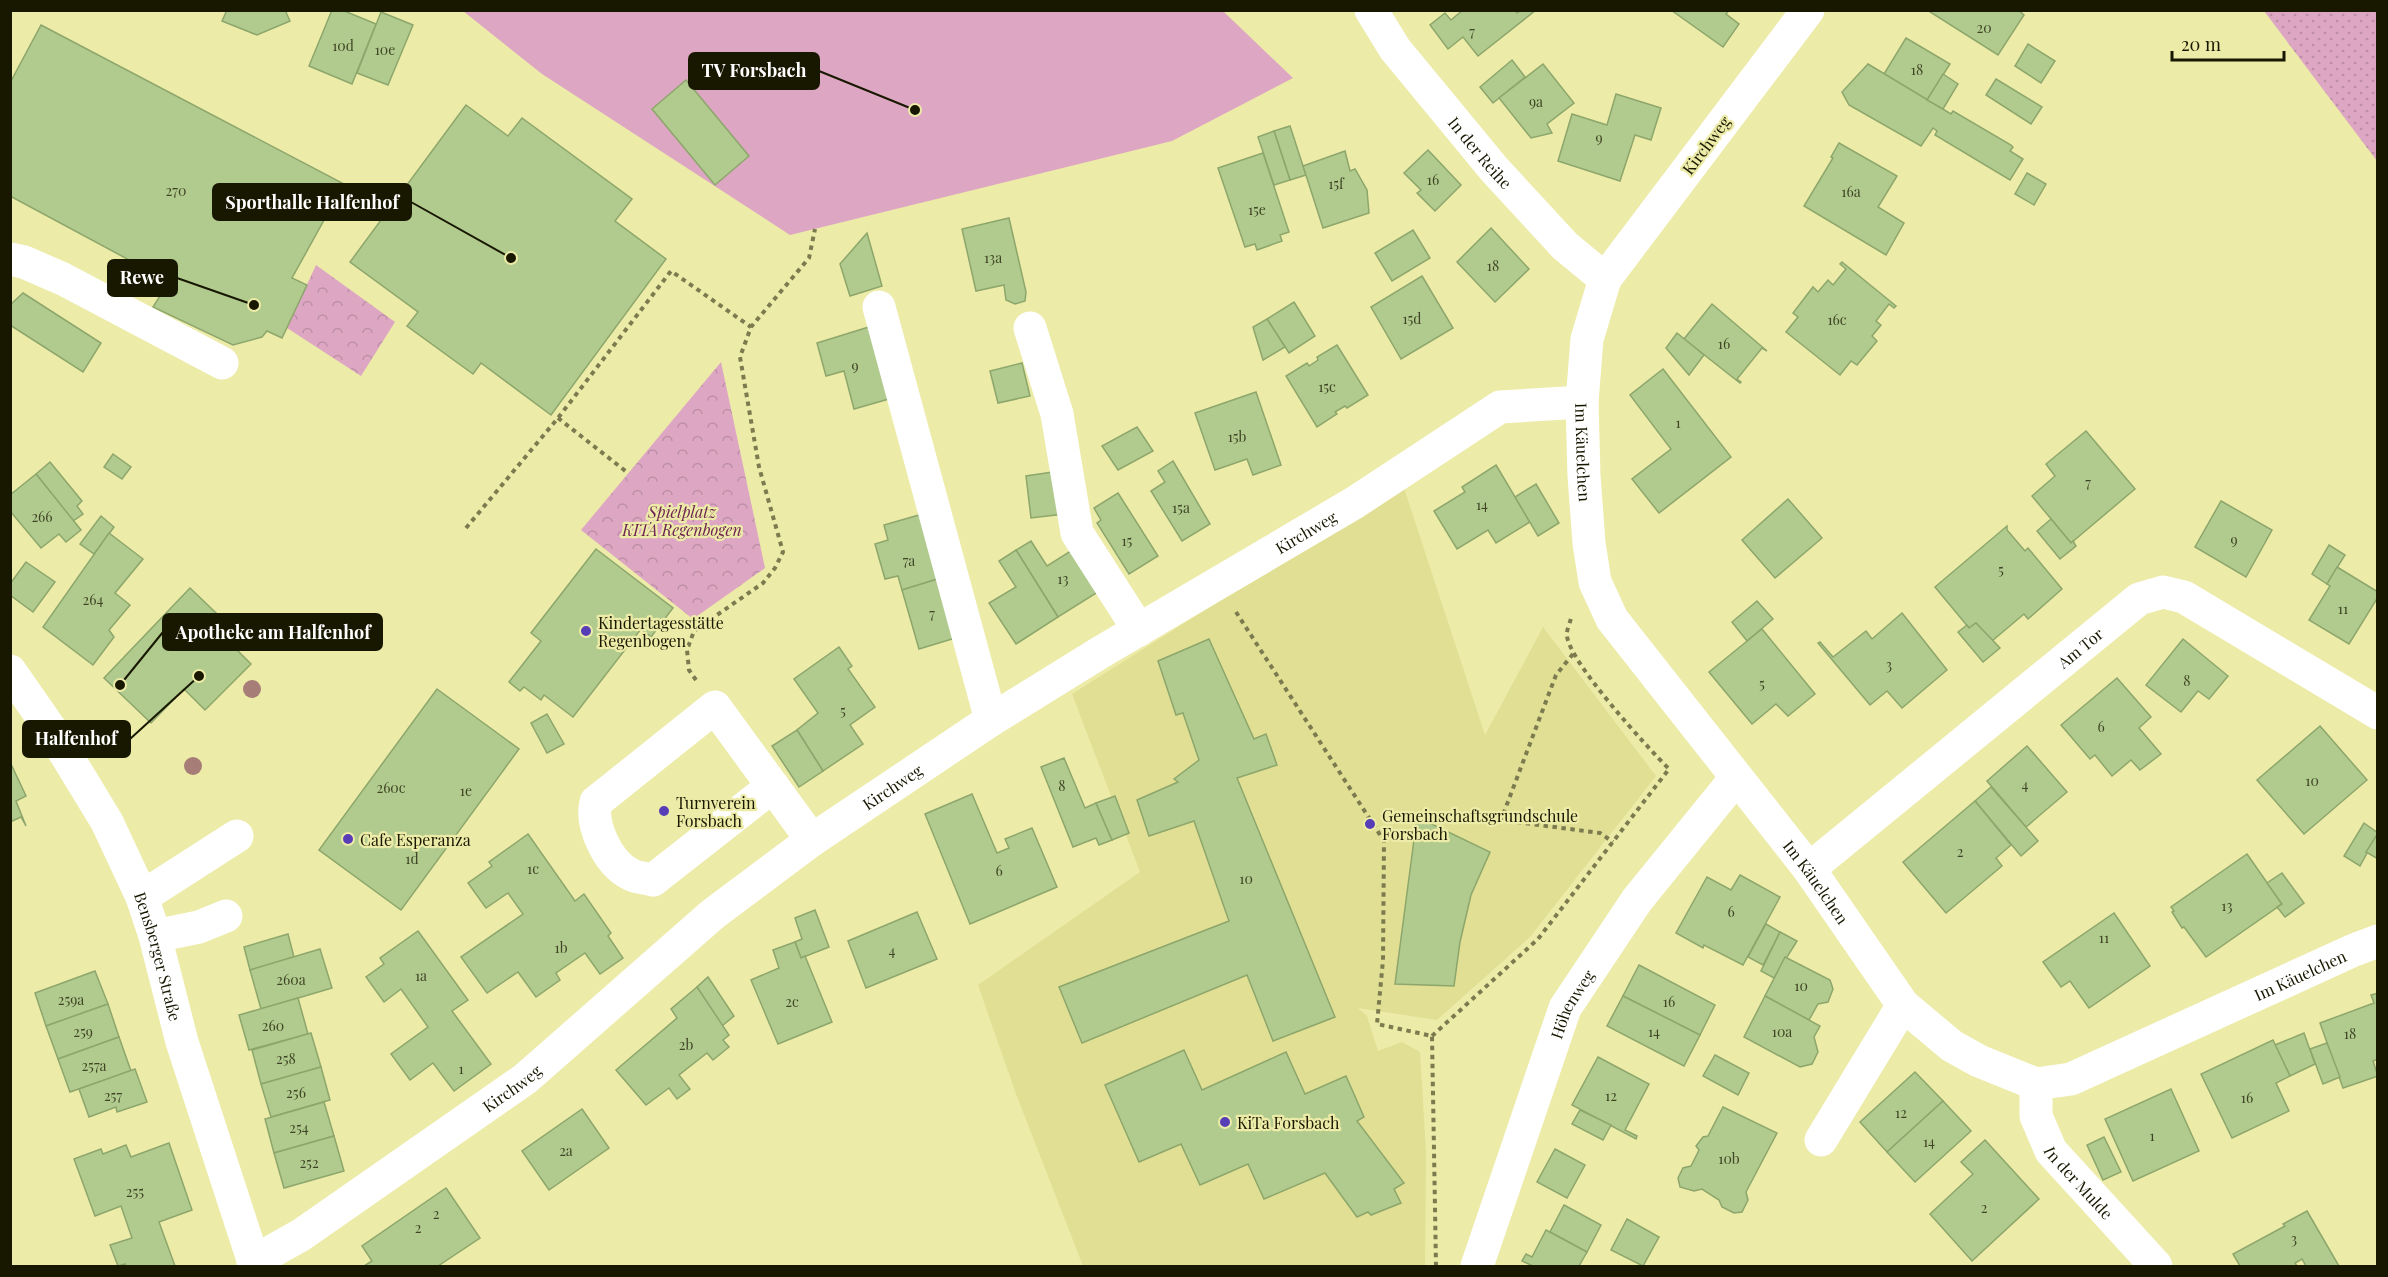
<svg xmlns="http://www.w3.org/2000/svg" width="2388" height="1277" viewBox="0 0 2388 1277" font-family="'Playfair Display',serif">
<defs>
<pattern id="grass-dots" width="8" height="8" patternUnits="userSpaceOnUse" patternTransform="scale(1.5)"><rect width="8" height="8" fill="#dda7c3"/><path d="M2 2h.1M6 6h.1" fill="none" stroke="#bd8fa6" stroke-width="1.8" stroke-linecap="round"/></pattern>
<pattern id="park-crowns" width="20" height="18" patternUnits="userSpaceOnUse" patternTransform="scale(1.5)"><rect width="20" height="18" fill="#dda7c3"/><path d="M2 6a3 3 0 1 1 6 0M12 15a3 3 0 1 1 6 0" fill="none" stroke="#bd8fa6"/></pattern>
</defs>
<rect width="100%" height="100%" fill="#edeba8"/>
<!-- built -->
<polygon fill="#e1df94" points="1403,485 1485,735 1543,627 1656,776 1530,937 1437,1020 1358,1008 1367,1016 1378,1051 1402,1042 1420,1052 1426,1151 1425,1266 1083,1266 1016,1094 978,985 1140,872 1072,694"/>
<!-- grass -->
<polygon fill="url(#grass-dots)" points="2264,11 2377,11 2377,161"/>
<!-- park -->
<g fill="url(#park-crowns)">
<polygon points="316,265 395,322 361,376 287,328"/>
<polygon points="721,362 765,568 693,619 581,530"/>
</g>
<!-- pitch -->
<polygon fill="#dda7c3" points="463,11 1223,11 1293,78 1172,141 790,235 542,74"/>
<!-- building -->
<g fill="#b1cb8e" stroke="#8da66b" stroke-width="1.5">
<polygon points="227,10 285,10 290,21 257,35 222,21"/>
<polygon points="332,10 342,10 376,24 352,84 309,66"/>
<polygon points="1463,10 1515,10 1517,13 1521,10 1536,10 1478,56 1463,37 1448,49 1430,25 1445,13 1451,20"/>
<polygon points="1671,10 1729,10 1726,14 1739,24 1723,47"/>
<polygon points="1927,10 2018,10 2024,15 1998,55"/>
<polygon points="381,12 413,25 388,85 357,73"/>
<polygon points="41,25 344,184 292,278 307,285 282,338 267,331 262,337 233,345 153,307 160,296 124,274 131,261 10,196 10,83"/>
<polygon points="1906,38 1950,64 1927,100 1884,74"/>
<polygon points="2028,44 2055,61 2041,83 2015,66"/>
<polygon points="1512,60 1525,77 1493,103 1480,87"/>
<polygon points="1543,64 1574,103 1547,124 1552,133 1531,138 1499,98"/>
<polygon points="1868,64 1951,114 1953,111 2011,145 2013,147 2010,151 2023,159 2010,180 1935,135 1937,131 1933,128 1921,146 1849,105 1842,92"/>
<polygon points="1943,74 1958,84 1943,109 1927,100"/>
<polygon points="1996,79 2042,107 2031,124 1986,95"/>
<polygon points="686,80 749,156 715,185 652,109"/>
<polygon points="1616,94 1661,108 1651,140 1635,135 1620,181 1558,161 1572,114 1607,125"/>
<polygon points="466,105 508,136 522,118 632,199 615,221 666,259 551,415 481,363 473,374 407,326 418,312 350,262"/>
<polygon points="1290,126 1306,175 1290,180 1274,131"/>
<polygon points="1274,131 1290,180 1274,185 1258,137"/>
<polygon points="1839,143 1897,176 1878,207 1904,223 1886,255 1804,206 1833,158 1831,157"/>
<polygon points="1428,150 1461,185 1435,211 1417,193 1421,190 1404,173"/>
<polygon points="1345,151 1350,171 1355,169 1367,190 1369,213 1323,228 1303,166"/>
<polygon points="1263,153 1289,232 1280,235 1282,241 1257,250 1255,244 1245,247 1218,168"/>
<polygon points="2027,173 2046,184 2034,205 2015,194"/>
<polygon points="1009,218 1026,292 1025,301 1015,304 1006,300 1004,285 976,291 962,229"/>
<polygon points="1491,228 1529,269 1495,302 1457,262"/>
<polygon points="1413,230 1430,258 1392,281 1375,253"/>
<polygon points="867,233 882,286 850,296 840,264"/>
<polygon points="1842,262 1896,306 1894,308 1889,304 1876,321 1881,325 1872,336 1877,341 1857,365 1851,361 1840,375 1786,332 1798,317 1793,313 1813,287 1818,292 1828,280 1833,285 1846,269 1840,264"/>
<polygon points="1422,276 1453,328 1401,359 1371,307"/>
<polygon points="23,293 101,343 83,372 10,325 10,305"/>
<polygon points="1294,302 1315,336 1289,353 1267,319"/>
<polygon points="1712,304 1767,351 1762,348 1737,379 1741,382 1740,383 1684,339"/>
<polygon points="1267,319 1285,347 1263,360 1253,327"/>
<polygon points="872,326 896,397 854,409 844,371 826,376 817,343"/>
<polygon points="1677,333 1704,355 1689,375 1666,348"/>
<polygon points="1337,345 1368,395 1347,408 1345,406 1335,412 1337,414 1317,427 1286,376 1307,363 1309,366 1318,360 1317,357"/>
<polygon points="1022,363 1030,396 998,403 990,371"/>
<polygon points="1663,369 1731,457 1659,513 1632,479 1671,449 1630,395"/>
<polygon points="1256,392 1281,465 1253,475 1247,459 1215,470 1195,413"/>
<polygon points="1137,427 1153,451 1118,470 1102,446"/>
<polygon points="2086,431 2135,489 2071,543 2032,496 2055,476 2046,464"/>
<polygon points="113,454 131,467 122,479 104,467"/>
<polygon points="1173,461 1210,524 1182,541 1151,491 1165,482 1158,471"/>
<polygon points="50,462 82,501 77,506 83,514 73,521 36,474"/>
<polygon points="1496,465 1530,522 1496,543 1488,530 1457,549 1434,511 1465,492 1462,487"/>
<polygon points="1059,471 1064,514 1031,518 1026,476"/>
<polygon points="36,474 81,530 66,542 59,534 41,548 10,511 10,495"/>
<polygon points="1536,484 1559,523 1538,536 1515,497"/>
<polygon points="1118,493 1158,556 1129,574 1097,523 1101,520 1094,508"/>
<polygon points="1788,499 1822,538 1775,578 1742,540"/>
<polygon points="2221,501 2272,530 2246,577 2195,547"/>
<polygon points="926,513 944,577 902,590 898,576 885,579 875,544 888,540 884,525"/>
<polygon points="101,516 114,527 94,554 80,544"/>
<polygon points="2051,519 2071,543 2073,541 2076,546 2060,559 2037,531"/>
<polygon points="2007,526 2007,530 2025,551 2028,548 2062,589 2028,619 2024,614 1992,641 1976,623 1969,628 1935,587"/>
<polygon points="109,533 143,559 115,593 130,605 109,630 114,637 93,665 43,627"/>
<polygon points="1031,541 1047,566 1074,549 1101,590 1058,617 1016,550"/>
<polygon points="2329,545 2345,555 2327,584 2312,574"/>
<polygon points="596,549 673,608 651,637 641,629 573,717 544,695 541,700 524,687 520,691 509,682 541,641 531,633"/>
<polygon points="1016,550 1058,617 1016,644 989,603 1016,587 999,561"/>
<polygon points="26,562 55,582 33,612 10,595 10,584"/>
<polygon points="2337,567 2378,592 2378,597 2349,644 2309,620 2330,586 2327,584"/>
<polygon points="944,577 962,636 919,649 902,590"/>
<polygon points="190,588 237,633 229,642 251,664 205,710 184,689 151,723 104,678"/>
<polygon points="1757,601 1773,619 1747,641 1732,622"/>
<polygon points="1902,613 1947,670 1902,708 1887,691 1870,705 1818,643 1820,642 1833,657 1866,631 1872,639"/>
<polygon points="1976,623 2000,648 1983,662 1958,632 1967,625 1969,628"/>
<polygon points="1762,629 1815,694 1788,716 1776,704 1752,724 1709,672"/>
<polygon points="1209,639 1254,739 1266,734 1277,765 1237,778 1335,1017 1273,1041 1247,975 1082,1043 1059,987 1229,921 1194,821 1149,836 1137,800 1178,782 1174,779 1199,760 1183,713 1176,715 1158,661"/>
<polygon points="2183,639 2228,676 2209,699 2198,691 2181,712 2146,685"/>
<polygon points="839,647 852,666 848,669 875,707 850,725 863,744 823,771 797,730 818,713 794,679"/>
<polygon points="2117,678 2151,717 2139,728 2161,754 2140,770 2131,760 2112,776 2095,755 2090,759 2061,725"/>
<polygon points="437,689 519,749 401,910 319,850"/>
<polygon points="547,714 564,744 547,753 531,723"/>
<polygon points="2320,726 2367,780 2304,834 2257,780"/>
<polygon points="797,730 823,771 799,787 772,746"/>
<polygon points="2027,746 2067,792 2026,827 1987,781"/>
<polygon points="1064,758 1085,808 1096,803 1112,840 1099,845 1096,838 1073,847 1041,767"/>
<polygon points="10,762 26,796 16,801 26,826 21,817 10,822"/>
<polygon points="1991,787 2038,841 2021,856 1975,801"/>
<polygon points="972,794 997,853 1009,848 1005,839 1032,828 1057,887 970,924 925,814"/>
<polygon points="1115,796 1129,833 1112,840 1096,803"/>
<polygon points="1975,801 2011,845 1996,858 2002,866 1946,913 1903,862"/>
<polygon points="1417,817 1490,852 1471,895 1460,942 1454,986 1395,984"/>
<polygon points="2364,823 2378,833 2360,866 2344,856"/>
<polygon points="2378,833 2378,859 2366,852"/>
<polygon points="528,834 575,901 584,894 611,933 608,936 623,958 600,974 585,953 556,973 560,980 536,997 518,972 487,993 461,957 523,914 508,893 486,908 468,883 492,866 489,862"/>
<polygon points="2247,854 2282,904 2206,957 2184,927 2182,928 2172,912 2174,911 2171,907"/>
<polygon points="2282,873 2304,903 2285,917 2277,907 2282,904 2267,883"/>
<polygon points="1740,875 1780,897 1743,965 1704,945 1703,948 1676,933 1707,877 1731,890"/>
<polygon points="815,910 829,947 801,958 795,942 802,939 795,918"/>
<polygon points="917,912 937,959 866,988 848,941"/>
<polygon points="2114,913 2150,966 2089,1008 2070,981 2061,987 2043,962"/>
<polygon points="1766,924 1780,932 1763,965 1748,957"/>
<polygon points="418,931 468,1000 452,1011 491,1064 454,1091 433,1063 410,1080 391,1054 428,1027 401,989 384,1002 366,977 384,964 380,958"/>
<polygon points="1780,932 1797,941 1774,978 1761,971"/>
<polygon points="288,934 294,957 250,970 244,947"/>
<polygon points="795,942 801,958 805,956 832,1022 778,1044 751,980 779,968 773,950"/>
<polygon points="320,949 332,988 261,1009 250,970"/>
<polygon points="1785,957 1830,980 1833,989 1828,1002 1818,1004 1809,1020 1765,996"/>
<polygon points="1639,965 1715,1005 1700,1035 1623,996"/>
<polygon points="95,971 108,1004 46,1026 35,993"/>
<polygon points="708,977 734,1016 722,1026 697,987"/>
<polygon points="697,987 729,1035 723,1040 729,1047 713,1060 707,1053 679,1075 690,1089 677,1099 669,1088 646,1105 616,1070 677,1018 671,1009"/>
<polygon points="2378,993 2378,1059 2373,1061 2378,1076 2343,1088 2320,1023 2374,1003 2371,995"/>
<polygon points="1623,996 1700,1035 1684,1066 1607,1026"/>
<polygon points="1765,996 1820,1026 1814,1037 1818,1052 1812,1064 1800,1067 1744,1037"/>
<polygon points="298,998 308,1034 249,1050 239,1015"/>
<polygon points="108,1004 119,1037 58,1059 46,1026"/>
<polygon points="311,1033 321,1067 261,1084 252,1050"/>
<polygon points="2304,1033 2315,1064 2290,1076 2275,1045"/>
<polygon points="119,1037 131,1071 70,1092 58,1059"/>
<polygon points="2273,1040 2290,1076 2276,1083 2289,1111 2232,1138 2201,1074"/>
<polygon points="2327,1043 2340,1077 2323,1084 2310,1049"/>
<polygon points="1184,1050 1202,1090 1286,1052 1305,1094 1346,1076 1364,1117 1357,1121 1404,1183 1394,1189 1401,1203 1371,1215 1368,1212 1357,1217 1325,1173 1264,1199 1248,1164 1200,1185 1181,1144 1139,1162 1105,1085"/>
<polygon points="1715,1055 1749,1073 1738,1095 1703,1076"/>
<polygon points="1598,1057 1649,1084 1625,1130 1637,1136 1636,1139 1572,1105"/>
<polygon points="321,1067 330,1100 271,1117 261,1084"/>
<polygon points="135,1069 147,1102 117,1112 116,1107 89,1117 79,1089"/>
<polygon points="1915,1072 1943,1101 1887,1152 1860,1122"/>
<polygon points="2171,1089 2199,1151 2133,1181 2105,1119"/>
<polygon points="1943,1101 1971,1131 1915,1182 1887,1152"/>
<polygon points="324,1102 334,1136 274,1153 265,1119"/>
<polygon points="1723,1107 1777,1133 1746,1192 1748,1200 1742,1212 1734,1213 1722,1207 1719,1200 1702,1189 1694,1191 1680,1187 1678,1178 1683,1168 1691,1166 1699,1150 1696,1146 1703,1137 1708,1136"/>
<polygon points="582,1109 609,1148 549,1190 522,1151"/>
<polygon points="1580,1110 1611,1125 1603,1140 1572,1124"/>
<polygon points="334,1136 344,1171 284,1188 274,1153"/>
<polygon points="2104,1137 2121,1172 2103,1180 2087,1145"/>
<polygon points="1985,1140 2039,1199 1972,1261 1930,1214 1973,1174 1961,1162"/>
<polygon points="169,1143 192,1210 159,1222 175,1266 126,1266 125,1264 118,1266 110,1245 132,1238 121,1206 95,1216 74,1159 101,1149 103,1154 126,1145 131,1157"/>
<polygon points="1555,1149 1585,1165 1567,1198 1537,1182"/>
<polygon points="446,1188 480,1238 438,1266 364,1266 372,1261 362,1246"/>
<polygon points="1564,1205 1601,1225 1587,1252 1550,1232"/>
<polygon points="2307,1211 2339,1266 2306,1266 2302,1259 2295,1263 2297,1266 2240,1266 2233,1254 2285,1226 2283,1224"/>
<polygon points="1627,1219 1659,1237 1643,1266 1611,1250"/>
<polygon points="1546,1230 1587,1252 1579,1266 1533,1266 1522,1261 1526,1254 1532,1257"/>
</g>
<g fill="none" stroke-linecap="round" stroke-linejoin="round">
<!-- path -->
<g stroke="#7c7b4f" stroke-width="4" stroke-dasharray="4.5 4.5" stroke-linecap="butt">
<polyline points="558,418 628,473"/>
<polyline points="466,528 558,418 671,271 751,327"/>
<polyline points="1236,612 1384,841 1383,960 1377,1024 1432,1036 1436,1266"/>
<polyline points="1573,654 1556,675 1501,820 1600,833 1613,842"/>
<polyline points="696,680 689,670 687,650 694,631 763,583 775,568 783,552 759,467 740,357 751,327 809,258 815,229"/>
<path d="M1432,1036L1538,939L1669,769C1647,747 1570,663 1567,636C1566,631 1570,623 1571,618"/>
</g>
<!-- minor -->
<g stroke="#fff" stroke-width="33">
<path id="s1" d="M1371,10L1395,49L1494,169L1565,246L1605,279"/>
<path id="s2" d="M1808,10L1605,279L1587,339L1582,402L1584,476L1589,543L1595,582L1612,619L1809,869L1903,1005L1952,1046L1979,1061L2036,1084L2071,1079L2354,950L2378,941"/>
<polyline points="10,259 24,262 63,279 222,363"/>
<polyline points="879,307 991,720"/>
<polyline points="1030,328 1057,414 1077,533 1139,630"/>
<path d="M773,786L653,880C647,878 636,878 630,874C608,863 590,825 596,802L715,707L812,840"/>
<path id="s3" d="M1809,869L2139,599L2163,592L2184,597L2378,713"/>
<polyline points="142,897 237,836"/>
<polyline points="155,936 199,927 226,916"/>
<path id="s4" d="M2036,1084V1116L2051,1151L2156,1266"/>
<polyline points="1821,1140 1903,1005"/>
<path id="s5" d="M253,1262L301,1235L525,1079L713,914L812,840L991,720L1101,652L1354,503L1500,407L1582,402"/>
<path id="s6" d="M1477,1266L1565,1008L1637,900L1736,778"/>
</g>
<!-- major -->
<path stroke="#fff" stroke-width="33" id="s7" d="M10,671L51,730L107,822L142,897L155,936L182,1042L255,1266"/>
</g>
<!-- trees -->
<g fill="#a77d78">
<circle cx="252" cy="689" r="9"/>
<circle cx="193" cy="766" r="9"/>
</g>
<!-- markers -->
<g fill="#583eb6" stroke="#edeba8" stroke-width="2">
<circle cx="586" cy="631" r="6"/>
<circle cx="664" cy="811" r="6"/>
<circle cx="1370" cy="824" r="6"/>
<circle cx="348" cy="839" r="6"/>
<circle cx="1225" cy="1122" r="6"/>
</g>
<g text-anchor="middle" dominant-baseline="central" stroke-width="4.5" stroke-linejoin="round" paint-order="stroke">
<!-- number labels -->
<g font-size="14" fill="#3e4424">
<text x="1984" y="27">20</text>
<text x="1472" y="31">7</text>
<text x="343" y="45">10d</text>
<text x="385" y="49">10e</text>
<text x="1917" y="69">18</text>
<text x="1536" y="101">9a</text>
<text x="1599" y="137">9</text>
<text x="1433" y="179">16</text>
<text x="1336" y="183">15f</text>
<text x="176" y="190">270</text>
<text x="1851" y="191">16a</text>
<text x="1257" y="209">15e</text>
<text x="993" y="257">13a</text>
<text x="1493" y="265">18</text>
<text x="1412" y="318">15d</text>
<text x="1837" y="319">16c</text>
<text x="1724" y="343">16</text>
<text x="855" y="365">9</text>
<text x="1327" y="386">15c</text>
<text x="1678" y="422">1</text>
<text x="1237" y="436">15b</text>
<text x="2088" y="482">7</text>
<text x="1482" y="504">14</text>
<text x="1181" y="507">15a</text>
<text x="42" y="516">266</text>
<text x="2234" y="539">9</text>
<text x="1127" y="540">15</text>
<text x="909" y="560">7a</text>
<text x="2001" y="569">5</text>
<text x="1063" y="578">13</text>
<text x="93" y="599">264</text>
<text x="2343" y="608">11</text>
<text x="932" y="613">7</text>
<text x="1889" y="664">3</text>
<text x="2187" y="680">8</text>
<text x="1762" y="683">5</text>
<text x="843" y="710">5</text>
<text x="2101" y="726">6</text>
<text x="2312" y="780">10</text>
<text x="2025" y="784">4</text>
<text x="1062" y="785">8</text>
<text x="391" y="787">260c</text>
<text x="466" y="790">1e</text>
<text x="1960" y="851">2</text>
<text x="412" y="858">1d</text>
<text x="533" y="868">1c</text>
<text x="999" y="870">6</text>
<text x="1246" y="878">10</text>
<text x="2227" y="905">13</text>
<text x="1731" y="911">6</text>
<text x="2104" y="937">11</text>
<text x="561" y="947">1b</text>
<text x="892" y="950">4</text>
<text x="421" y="975">1a</text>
<text x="291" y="979">260a</text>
<text x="1801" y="985">10</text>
<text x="71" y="999">259a</text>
<text x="792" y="1001">2c</text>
<text x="1669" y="1001">16</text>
<text x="273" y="1025">260</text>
<text x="83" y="1031">259</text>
<text x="1654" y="1031">14</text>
<text x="1782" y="1031">10a</text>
<text x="2350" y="1033">18</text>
<text x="686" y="1044">2b</text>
<text x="286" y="1058">258</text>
<text x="94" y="1065">257a</text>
<text x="461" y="1068">1</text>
<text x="296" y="1092">256</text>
<text x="113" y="1095">257</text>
<text x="1611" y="1095">12</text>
<text x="2247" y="1097">16</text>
<text x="1901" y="1112">12</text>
<text x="299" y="1127">254</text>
<text x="2152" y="1135">1</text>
<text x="1929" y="1141">14</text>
<text x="566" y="1150">2a</text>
<text x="1729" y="1158">10b</text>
<text x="309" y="1162">252</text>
<text x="135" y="1191">255</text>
<text x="1984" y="1207">2</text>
<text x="436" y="1213">2</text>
<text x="418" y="1227">2</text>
<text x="2294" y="1238">3</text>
</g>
<!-- street labels -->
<g font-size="16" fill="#181700" stroke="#edeba8">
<text transform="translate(1706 145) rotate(-53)">Kirchweg</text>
<text stroke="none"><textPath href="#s1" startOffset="180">In der Reihe</textPath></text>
<text stroke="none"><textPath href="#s2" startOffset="513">Im Käuelchen</textPath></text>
<text stroke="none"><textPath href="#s5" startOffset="1284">Kirchweg</textPath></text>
<text stroke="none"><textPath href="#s3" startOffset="350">Am Tor</textPath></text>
<text stroke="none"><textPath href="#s5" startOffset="798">Kirchweg</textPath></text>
<text stroke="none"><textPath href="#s2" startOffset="1017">Im Käuelchen</textPath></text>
<text stroke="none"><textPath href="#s7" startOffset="324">Bensberger Straße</textPath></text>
<text stroke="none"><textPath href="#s2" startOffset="1611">Im Käuelchen</textPath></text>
<text stroke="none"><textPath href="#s6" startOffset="279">Höhenweg</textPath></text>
<text stroke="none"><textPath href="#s5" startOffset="312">Kirchweg</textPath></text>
<text stroke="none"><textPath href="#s4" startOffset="112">In der Mulde</textPath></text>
</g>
<!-- park labels -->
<g font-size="16" font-style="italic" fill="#6d2350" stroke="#edeba8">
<text x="682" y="511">Spielplatz<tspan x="682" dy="18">KITA Regenbogen</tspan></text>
</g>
<!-- poi labels -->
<g font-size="16" fill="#181700" stroke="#edeba8" text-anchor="start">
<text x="598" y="622">Kindertagesstätte<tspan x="598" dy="18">Regenbogen</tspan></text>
<text x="676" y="802">Turnverein<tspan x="676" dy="18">Forsbach</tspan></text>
<text x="1382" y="815">Gemeinschaftsgrundschule<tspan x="1382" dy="18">Forsbach</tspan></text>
<text x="360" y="839">Cafe Esperanza</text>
<text x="1237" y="1122">KiTa Forsbach</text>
</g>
</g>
<!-- callouts -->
<path fill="none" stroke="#181700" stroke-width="2" d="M915 110L819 71M511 258L411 202M254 305L177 278M120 685L163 632M199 676L130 739"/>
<g fill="#181700" stroke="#edeba8" stroke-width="2">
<circle cx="915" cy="110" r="6"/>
<circle cx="511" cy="258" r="6"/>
<circle cx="254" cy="305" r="6"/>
<circle cx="120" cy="685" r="6"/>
<circle cx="199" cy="676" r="6"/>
</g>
<g fill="#181700" stroke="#181700" stroke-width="2">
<rect x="689" y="53" width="130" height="36" rx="6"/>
<rect x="213" y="184" width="198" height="36" rx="6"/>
<rect x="108" y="260" width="69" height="36" rx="6"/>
<rect x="163" y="614" width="219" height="36" rx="6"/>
<rect x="23" y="721" width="107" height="36" rx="6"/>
</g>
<g font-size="18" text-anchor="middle" font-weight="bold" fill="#fff">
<text x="754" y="77">TV Forsbach</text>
<text x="312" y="209">Sporthalle Halfenhof</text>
<text x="142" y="284">Rewe</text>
<text x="273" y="639">Apotheke am Halfenhof</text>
<text x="76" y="745">Halfenhof</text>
</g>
<!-- border -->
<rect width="2388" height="1277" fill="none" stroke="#181700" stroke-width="24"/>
<!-- scale -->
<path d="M2172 51v9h112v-9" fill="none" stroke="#181700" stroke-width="3"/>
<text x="2181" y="51" font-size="18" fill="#181700" stroke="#edeba8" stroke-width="4.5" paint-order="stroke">20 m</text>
</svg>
